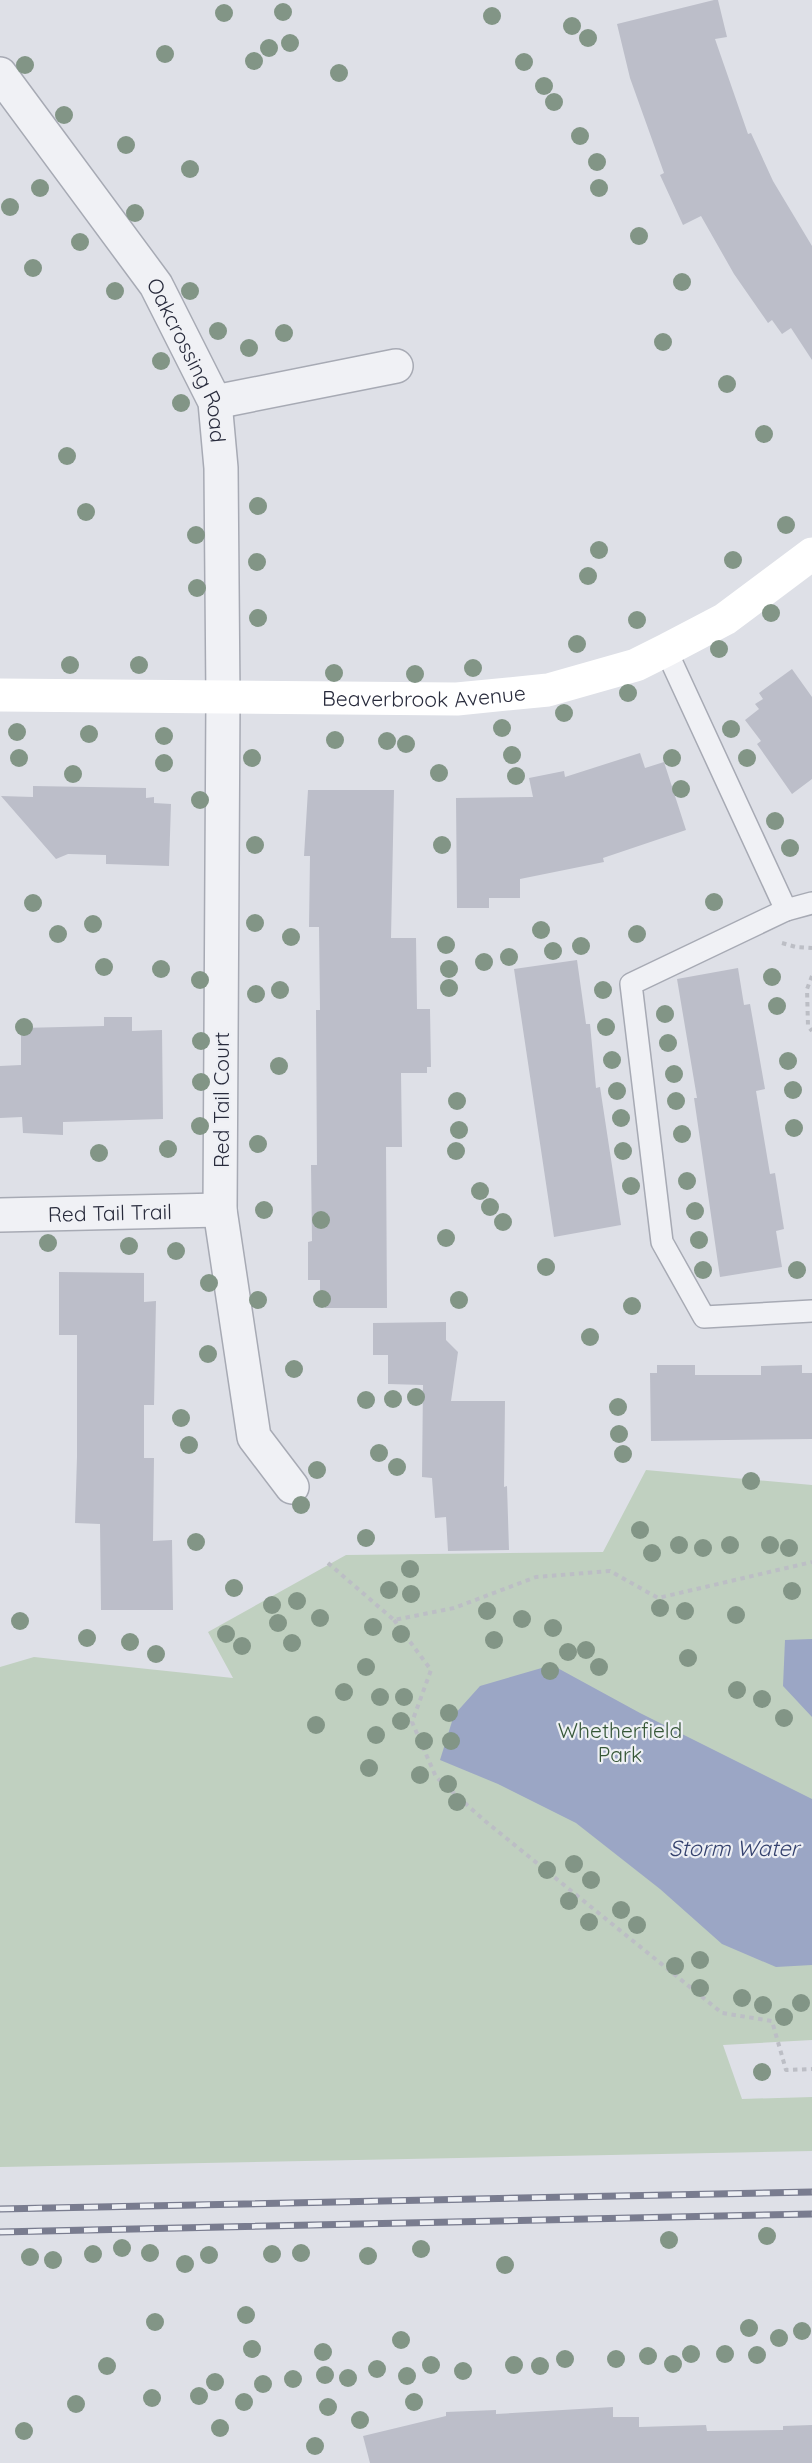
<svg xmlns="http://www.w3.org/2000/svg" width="812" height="2463" viewBox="0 0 812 2463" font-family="Quicksand,sans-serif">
<rect width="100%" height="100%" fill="#dee0e7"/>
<!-- green -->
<polygon fill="#c0d0c0" points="646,1470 812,1485 812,2040 723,2045 742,2099 812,2097 812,2151 0,2167 0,1667 34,1657 233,1678 208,1632 346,1555 603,1552"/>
<!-- water -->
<g fill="#9ba6c5">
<polygon points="812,1639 812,1717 783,1686 785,1640"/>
<polygon points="552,1665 640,1713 812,1799 812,1965 776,1967 722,1944 660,1889 576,1823 498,1784 440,1760 454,1715 480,1686"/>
</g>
<!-- building -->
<g fill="#bcbec9">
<polygon points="714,0 718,0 727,37 715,39 748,134 751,133 773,181 812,246 812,360 791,328 782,334 772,320 768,323 734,274 701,216 683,225 660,175 664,173 630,78 617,24"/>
<polygon points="792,669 812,697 812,779 792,794 757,744 761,741 745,720 759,709 755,704 763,699 759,693"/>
<polygon points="640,753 645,768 664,762 686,830 603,858 604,862 520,879 520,898 489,898 489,908 457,908 456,798 533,797 529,778 564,771 565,777"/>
<polygon points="33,786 146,788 146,798 154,797 154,803 171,804 169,866 106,864 106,855 68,854 56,859 1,796 33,797"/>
<polygon points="308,790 394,790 391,938 416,938 417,1009 430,1009 431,1067 427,1067 427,1073 401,1073 402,1147 386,1147 387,1308 325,1308 324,1291 320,1291 320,1280 308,1280 308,1242 312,1241 311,1165 317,1165 316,1010 320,1010 319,927 309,927 310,856 304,856"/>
<polygon points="577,960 586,1024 590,1024 596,1088 600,1087 621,1225 554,1237 514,969"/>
<polygon points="738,968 744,1005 750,1004 765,1089 756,1091 770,1174 775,1173 784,1229 776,1231 782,1267 720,1277 694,1098 697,1098 677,979"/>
<polygon points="104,1017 132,1017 132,1031 162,1030 163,1119 63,1122 63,1135 23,1133 22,1117 0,1118 0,1066 21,1065 21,1028 104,1026"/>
<polygon points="59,1272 144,1273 144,1302 156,1301 154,1405 144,1405 144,1458 154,1458 153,1541 172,1540 173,1610 101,1610 100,1524 75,1523 77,1457 77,1335 59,1335"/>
<polygon points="446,1322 446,1340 458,1352 451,1401 505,1401 504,1487 507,1486 509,1550 448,1551 446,1517 435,1518 432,1478 422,1477 423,1385 388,1384 388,1355 373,1355 373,1323"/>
<polygon points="657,1365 695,1365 695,1375 761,1375 761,1366 802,1365 802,1373 812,1373 812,1439 651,1441 650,1373 657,1373"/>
<polygon points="613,2407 613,2417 639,2417 639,2427 706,2425 707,2431 783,2430 783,2426 812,2425 812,2463 370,2463 363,2436 446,2416 446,2412 496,2410 496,2414"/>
</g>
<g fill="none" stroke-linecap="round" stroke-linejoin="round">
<!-- lane casing -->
<g stroke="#a7aab4" stroke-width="24">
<g id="lane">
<polyline points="666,650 786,910"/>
<polyline points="812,903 786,910 631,984 662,1242 704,1317 812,1311"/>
</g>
</g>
<!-- street casing -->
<g stroke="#a7aab4" stroke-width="36">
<g id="street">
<path id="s1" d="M0,74L156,285L215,402L221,468L223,698L220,1210L254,1437L292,1487"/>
<polyline points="215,402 396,366"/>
<path id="s2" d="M0,1215L220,1210"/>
</g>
</g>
<!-- path -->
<g stroke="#bcbec5" stroke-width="4" stroke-dasharray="4.5 4.5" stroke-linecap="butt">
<polyline points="782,943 796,947 812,948"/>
<polyline points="812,976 807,989 808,1026 812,1031"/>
<polyline points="328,1563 394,1620 454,1608 536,1577 610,1571 658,1598 812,1562"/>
<polyline points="394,1620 431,1670 412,1722 436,1777 485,1821 722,2013 772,2021 786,2070 812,2069"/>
</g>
<!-- lane -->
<use href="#lane" stroke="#f0f1f5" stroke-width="21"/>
<!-- street -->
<use href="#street" stroke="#f0f1f5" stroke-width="33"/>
<!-- secondary -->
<path stroke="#fff" stroke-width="33" id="s3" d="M0,695L457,699L548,690L636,665L666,650L725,619L812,554"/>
<!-- rail casing -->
<g stroke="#797c8f" stroke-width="7">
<g id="rail">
<polyline points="0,2209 812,2192"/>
<polyline points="0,2232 812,2214"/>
</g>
</g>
<!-- rail -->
<use href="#rail" stroke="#edeff4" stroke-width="4.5" stroke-dasharray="14" stroke-linecap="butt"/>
</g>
<!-- trees -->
<g fill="#829586">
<circle cx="283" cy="12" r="9"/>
<circle cx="224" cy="13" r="9"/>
<circle cx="492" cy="16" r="9"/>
<circle cx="572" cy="26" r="9"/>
<circle cx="588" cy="38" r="9"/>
<circle cx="290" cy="43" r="9"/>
<circle cx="269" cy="48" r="9"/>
<circle cx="165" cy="54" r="9"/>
<circle cx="254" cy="61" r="9"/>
<circle cx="524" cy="62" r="9"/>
<circle cx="25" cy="65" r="9"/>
<circle cx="339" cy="73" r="9"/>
<circle cx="544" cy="86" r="9"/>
<circle cx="554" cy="102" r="9"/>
<circle cx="64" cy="115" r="9"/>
<circle cx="580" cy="136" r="9"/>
<circle cx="126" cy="145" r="9"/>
<circle cx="597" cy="162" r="9"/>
<circle cx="190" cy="169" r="9"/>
<circle cx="40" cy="188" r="9"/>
<circle cx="599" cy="188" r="9"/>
<circle cx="10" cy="207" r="9"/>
<circle cx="135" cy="213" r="9"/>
<circle cx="639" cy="236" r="9"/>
<circle cx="80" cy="242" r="9"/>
<circle cx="33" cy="268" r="9"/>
<circle cx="682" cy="282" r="9"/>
<circle cx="115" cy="291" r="9"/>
<circle cx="190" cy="291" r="9"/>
<circle cx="218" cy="331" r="9"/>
<circle cx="284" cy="333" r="9"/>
<circle cx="663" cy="342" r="9"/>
<circle cx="249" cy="348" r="9"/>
<circle cx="161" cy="361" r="9"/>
<circle cx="727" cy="384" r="9"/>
<circle cx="181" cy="403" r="9"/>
<circle cx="764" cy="434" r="9"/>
<circle cx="67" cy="456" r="9"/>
<circle cx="258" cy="506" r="9"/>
<circle cx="86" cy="512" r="9"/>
<circle cx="786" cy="525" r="9"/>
<circle cx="196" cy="535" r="9"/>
<circle cx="599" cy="550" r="9"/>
<circle cx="733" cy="560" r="9"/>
<circle cx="257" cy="562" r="9"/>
<circle cx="588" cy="576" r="9"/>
<circle cx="197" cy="588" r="9"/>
<circle cx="771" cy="613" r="9"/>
<circle cx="258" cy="618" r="9"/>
<circle cx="637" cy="620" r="9"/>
<circle cx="577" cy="644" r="9"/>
<circle cx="719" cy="649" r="9"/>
<circle cx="70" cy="665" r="9"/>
<circle cx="139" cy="665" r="9"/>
<circle cx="473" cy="668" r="9"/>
<circle cx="334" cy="673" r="9"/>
<circle cx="415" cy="674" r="9"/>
<circle cx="628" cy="693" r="9"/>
<circle cx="564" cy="713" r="9"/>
<circle cx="502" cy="728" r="9"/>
<circle cx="731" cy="729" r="9"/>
<circle cx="17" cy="732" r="9"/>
<circle cx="89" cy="734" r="9"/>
<circle cx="164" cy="736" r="9"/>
<circle cx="335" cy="740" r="9"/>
<circle cx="387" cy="741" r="9"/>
<circle cx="406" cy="744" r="9"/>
<circle cx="512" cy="755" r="9"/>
<circle cx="19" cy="758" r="9"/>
<circle cx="252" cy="758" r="9"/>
<circle cx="672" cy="758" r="9"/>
<circle cx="747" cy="758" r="9"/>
<circle cx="164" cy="763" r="9"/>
<circle cx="439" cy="773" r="9"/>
<circle cx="73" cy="774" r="9"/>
<circle cx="516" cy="776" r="9"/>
<circle cx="681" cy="789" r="9"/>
<circle cx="200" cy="800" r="9"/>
<circle cx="775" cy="821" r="9"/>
<circle cx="255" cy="845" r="9"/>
<circle cx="442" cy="845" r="9"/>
<circle cx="790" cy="848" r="9"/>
<circle cx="714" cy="902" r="9"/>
<circle cx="33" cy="903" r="9"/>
<circle cx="255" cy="923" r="9"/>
<circle cx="93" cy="924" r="9"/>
<circle cx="541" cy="930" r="9"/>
<circle cx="58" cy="934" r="9"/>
<circle cx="637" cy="934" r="9"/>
<circle cx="291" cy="937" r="9"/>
<circle cx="446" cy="945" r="9"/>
<circle cx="581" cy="946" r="9"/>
<circle cx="553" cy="951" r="9"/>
<circle cx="509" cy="957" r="9"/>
<circle cx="484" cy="962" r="9"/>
<circle cx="104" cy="967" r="9"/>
<circle cx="161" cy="969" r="9"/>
<circle cx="449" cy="969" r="9"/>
<circle cx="772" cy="977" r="9"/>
<circle cx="200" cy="980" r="9"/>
<circle cx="449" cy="988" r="9"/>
<circle cx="280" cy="990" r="9"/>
<circle cx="603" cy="990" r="9"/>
<circle cx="256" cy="994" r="9"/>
<circle cx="777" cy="1006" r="9"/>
<circle cx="665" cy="1014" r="9"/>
<circle cx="24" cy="1027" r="9"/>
<circle cx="606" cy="1027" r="9"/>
<circle cx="201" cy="1041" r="9"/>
<circle cx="668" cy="1043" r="9"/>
<circle cx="612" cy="1060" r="9"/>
<circle cx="788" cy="1061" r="9"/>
<circle cx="279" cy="1066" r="9"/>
<circle cx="674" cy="1074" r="9"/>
<circle cx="201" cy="1082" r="9"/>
<circle cx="793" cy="1090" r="9"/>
<circle cx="617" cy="1091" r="9"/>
<circle cx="457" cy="1101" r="9"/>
<circle cx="676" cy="1101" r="9"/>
<circle cx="621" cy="1118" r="9"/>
<circle cx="200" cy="1126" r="9"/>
<circle cx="794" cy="1128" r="9"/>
<circle cx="459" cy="1130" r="9"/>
<circle cx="682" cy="1134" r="9"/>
<circle cx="258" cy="1144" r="9"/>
<circle cx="168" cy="1149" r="9"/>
<circle cx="456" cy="1151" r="9"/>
<circle cx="623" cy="1151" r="9"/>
<circle cx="99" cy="1153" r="9"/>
<circle cx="687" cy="1181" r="9"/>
<circle cx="631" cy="1186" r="9"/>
<circle cx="480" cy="1191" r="9"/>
<circle cx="490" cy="1207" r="9"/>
<circle cx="264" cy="1210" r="9"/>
<circle cx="695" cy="1211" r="9"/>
<circle cx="321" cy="1220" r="9"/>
<circle cx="503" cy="1222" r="9"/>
<circle cx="446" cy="1238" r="9"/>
<circle cx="699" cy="1240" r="9"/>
<circle cx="48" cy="1243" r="9"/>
<circle cx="129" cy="1246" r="9"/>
<circle cx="176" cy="1251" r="9"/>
<circle cx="546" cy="1267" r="9"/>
<circle cx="703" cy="1270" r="9"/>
<circle cx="797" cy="1270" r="9"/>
<circle cx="209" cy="1283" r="9"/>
<circle cx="322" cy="1299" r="9"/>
<circle cx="258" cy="1300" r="9"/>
<circle cx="459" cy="1300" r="9"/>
<circle cx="632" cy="1306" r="9"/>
<circle cx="590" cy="1337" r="9"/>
<circle cx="208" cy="1354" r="9"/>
<circle cx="294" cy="1369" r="9"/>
<circle cx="416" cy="1397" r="9"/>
<circle cx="393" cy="1399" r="9"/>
<circle cx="366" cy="1400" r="9"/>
<circle cx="618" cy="1407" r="9"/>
<circle cx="181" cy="1418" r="9"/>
<circle cx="619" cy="1434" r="9"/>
<circle cx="189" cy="1445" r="9"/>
<circle cx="379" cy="1453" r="9"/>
<circle cx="623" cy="1454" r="9"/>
<circle cx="397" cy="1467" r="9"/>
<circle cx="317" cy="1470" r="9"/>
<circle cx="751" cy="1481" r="9"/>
<circle cx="301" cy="1505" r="9"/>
<circle cx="640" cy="1530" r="9"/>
<circle cx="366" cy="1538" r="9"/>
<circle cx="196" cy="1542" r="9"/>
<circle cx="679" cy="1545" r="9"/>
<circle cx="730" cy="1545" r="9"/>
<circle cx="770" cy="1545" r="9"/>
<circle cx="703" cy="1548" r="9"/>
<circle cx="789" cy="1548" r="9"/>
<circle cx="652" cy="1553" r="9"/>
<circle cx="410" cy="1569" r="9"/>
<circle cx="234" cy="1588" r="9"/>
<circle cx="389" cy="1590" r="9"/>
<circle cx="792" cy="1591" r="9"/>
<circle cx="411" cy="1594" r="9"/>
<circle cx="297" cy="1601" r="9"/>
<circle cx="272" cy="1605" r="9"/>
<circle cx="660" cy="1608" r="9"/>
<circle cx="487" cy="1611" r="9"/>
<circle cx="685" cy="1611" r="9"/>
<circle cx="736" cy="1615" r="9"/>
<circle cx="320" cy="1618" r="9"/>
<circle cx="522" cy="1619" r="9"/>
<circle cx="20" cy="1621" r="9"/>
<circle cx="278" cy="1623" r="9"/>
<circle cx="373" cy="1627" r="9"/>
<circle cx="553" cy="1628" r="9"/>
<circle cx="226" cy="1634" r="9"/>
<circle cx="401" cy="1634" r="9"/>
<circle cx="87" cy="1638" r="9"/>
<circle cx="494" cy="1640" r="9"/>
<circle cx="130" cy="1642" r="9"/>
<circle cx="292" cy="1643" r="9"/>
<circle cx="242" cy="1646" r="9"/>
<circle cx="586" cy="1650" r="9"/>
<circle cx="568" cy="1652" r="9"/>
<circle cx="156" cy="1654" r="9"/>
<circle cx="688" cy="1658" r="9"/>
<circle cx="366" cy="1667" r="9"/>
<circle cx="599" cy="1667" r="9"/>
<circle cx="550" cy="1671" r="9"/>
<circle cx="737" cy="1690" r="9"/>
<circle cx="344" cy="1692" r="9"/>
<circle cx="380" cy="1697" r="9"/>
<circle cx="404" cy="1697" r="9"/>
<circle cx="762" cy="1699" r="9"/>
<circle cx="449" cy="1713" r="9"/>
<circle cx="784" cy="1718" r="9"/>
<circle cx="401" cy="1721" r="9"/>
<circle cx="316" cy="1725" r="9"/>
<circle cx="376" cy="1735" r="9"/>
<circle cx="424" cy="1741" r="9"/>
<circle cx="451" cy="1741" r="9"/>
<circle cx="369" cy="1768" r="9"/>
<circle cx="420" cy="1775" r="9"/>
<circle cx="448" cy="1784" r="9"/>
<circle cx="457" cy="1802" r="9"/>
<circle cx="574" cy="1864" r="9"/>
<circle cx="547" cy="1870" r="9"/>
<circle cx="591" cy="1880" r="9"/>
<circle cx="569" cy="1901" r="9"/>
<circle cx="621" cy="1910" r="9"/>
<circle cx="589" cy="1922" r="9"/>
<circle cx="637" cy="1925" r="9"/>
<circle cx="700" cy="1960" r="9"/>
<circle cx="675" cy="1966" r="9"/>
<circle cx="700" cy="1988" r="9"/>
<circle cx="742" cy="1998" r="9"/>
<circle cx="801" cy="2003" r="9"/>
<circle cx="763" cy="2005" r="9"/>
<circle cx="784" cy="2017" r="9"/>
<circle cx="762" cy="2072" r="9"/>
<circle cx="767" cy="2236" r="9"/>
<circle cx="669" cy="2240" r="9"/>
<circle cx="122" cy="2248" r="9"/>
<circle cx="421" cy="2249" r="9"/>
<circle cx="150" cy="2253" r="9"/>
<circle cx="301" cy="2253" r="9"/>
<circle cx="93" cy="2254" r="9"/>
<circle cx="272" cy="2254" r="9"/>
<circle cx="209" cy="2255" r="9"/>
<circle cx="368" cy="2256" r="9"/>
<circle cx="30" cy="2257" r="9"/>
<circle cx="53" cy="2260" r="9"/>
<circle cx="185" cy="2264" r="9"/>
<circle cx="505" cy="2265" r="9"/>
<circle cx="246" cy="2315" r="9"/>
<circle cx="155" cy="2322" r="9"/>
<circle cx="749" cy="2328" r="9"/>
<circle cx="802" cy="2331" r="9"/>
<circle cx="779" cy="2338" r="9"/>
<circle cx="401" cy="2340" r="9"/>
<circle cx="252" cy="2349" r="9"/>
<circle cx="323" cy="2352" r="9"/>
<circle cx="691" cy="2354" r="9"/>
<circle cx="725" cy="2354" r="9"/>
<circle cx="757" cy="2355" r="9"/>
<circle cx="648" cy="2356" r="9"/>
<circle cx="565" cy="2359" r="9"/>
<circle cx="616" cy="2359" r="9"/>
<circle cx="673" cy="2364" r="9"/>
<circle cx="431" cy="2365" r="9"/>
<circle cx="514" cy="2365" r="9"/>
<circle cx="107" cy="2366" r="9"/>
<circle cx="540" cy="2366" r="9"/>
<circle cx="377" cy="2369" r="9"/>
<circle cx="463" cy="2371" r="9"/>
<circle cx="325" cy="2375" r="9"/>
<circle cx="407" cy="2376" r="9"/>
<circle cx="348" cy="2378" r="9"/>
<circle cx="293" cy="2379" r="9"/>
<circle cx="215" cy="2382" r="9"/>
<circle cx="263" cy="2384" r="9"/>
<circle cx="199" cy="2396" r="9"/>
<circle cx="152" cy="2398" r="9"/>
<circle cx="244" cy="2402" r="9"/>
<circle cx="414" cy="2402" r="9"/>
<circle cx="76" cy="2404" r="9"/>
<circle cx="328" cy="2407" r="9"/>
<circle cx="360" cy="2420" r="9"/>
<circle cx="220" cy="2428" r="9"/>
<circle cx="24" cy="2431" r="9"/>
<circle cx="315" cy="2446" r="9"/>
</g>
<g text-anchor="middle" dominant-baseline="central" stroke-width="4.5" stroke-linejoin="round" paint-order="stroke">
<!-- street labels -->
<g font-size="21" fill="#282b3c" stroke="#edeff4">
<text stroke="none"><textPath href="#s1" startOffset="345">Oakcrossing Road</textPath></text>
<text stroke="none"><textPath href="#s3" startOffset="424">Beaverbrook Avenue</textPath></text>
<text transform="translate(221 1100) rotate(-90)">Red Tail Court</text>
<text stroke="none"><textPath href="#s2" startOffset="110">Red Tail Trail</textPath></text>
</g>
<!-- park labels -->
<g font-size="21" fill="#365737" stroke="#edeff4">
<text x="620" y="1730">Whetherfield<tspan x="620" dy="24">Park</tspan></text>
</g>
<!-- water labels -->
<g font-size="22" font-style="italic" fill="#35426e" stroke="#edeff4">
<text x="734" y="1848">Storm Water</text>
</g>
</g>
</svg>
